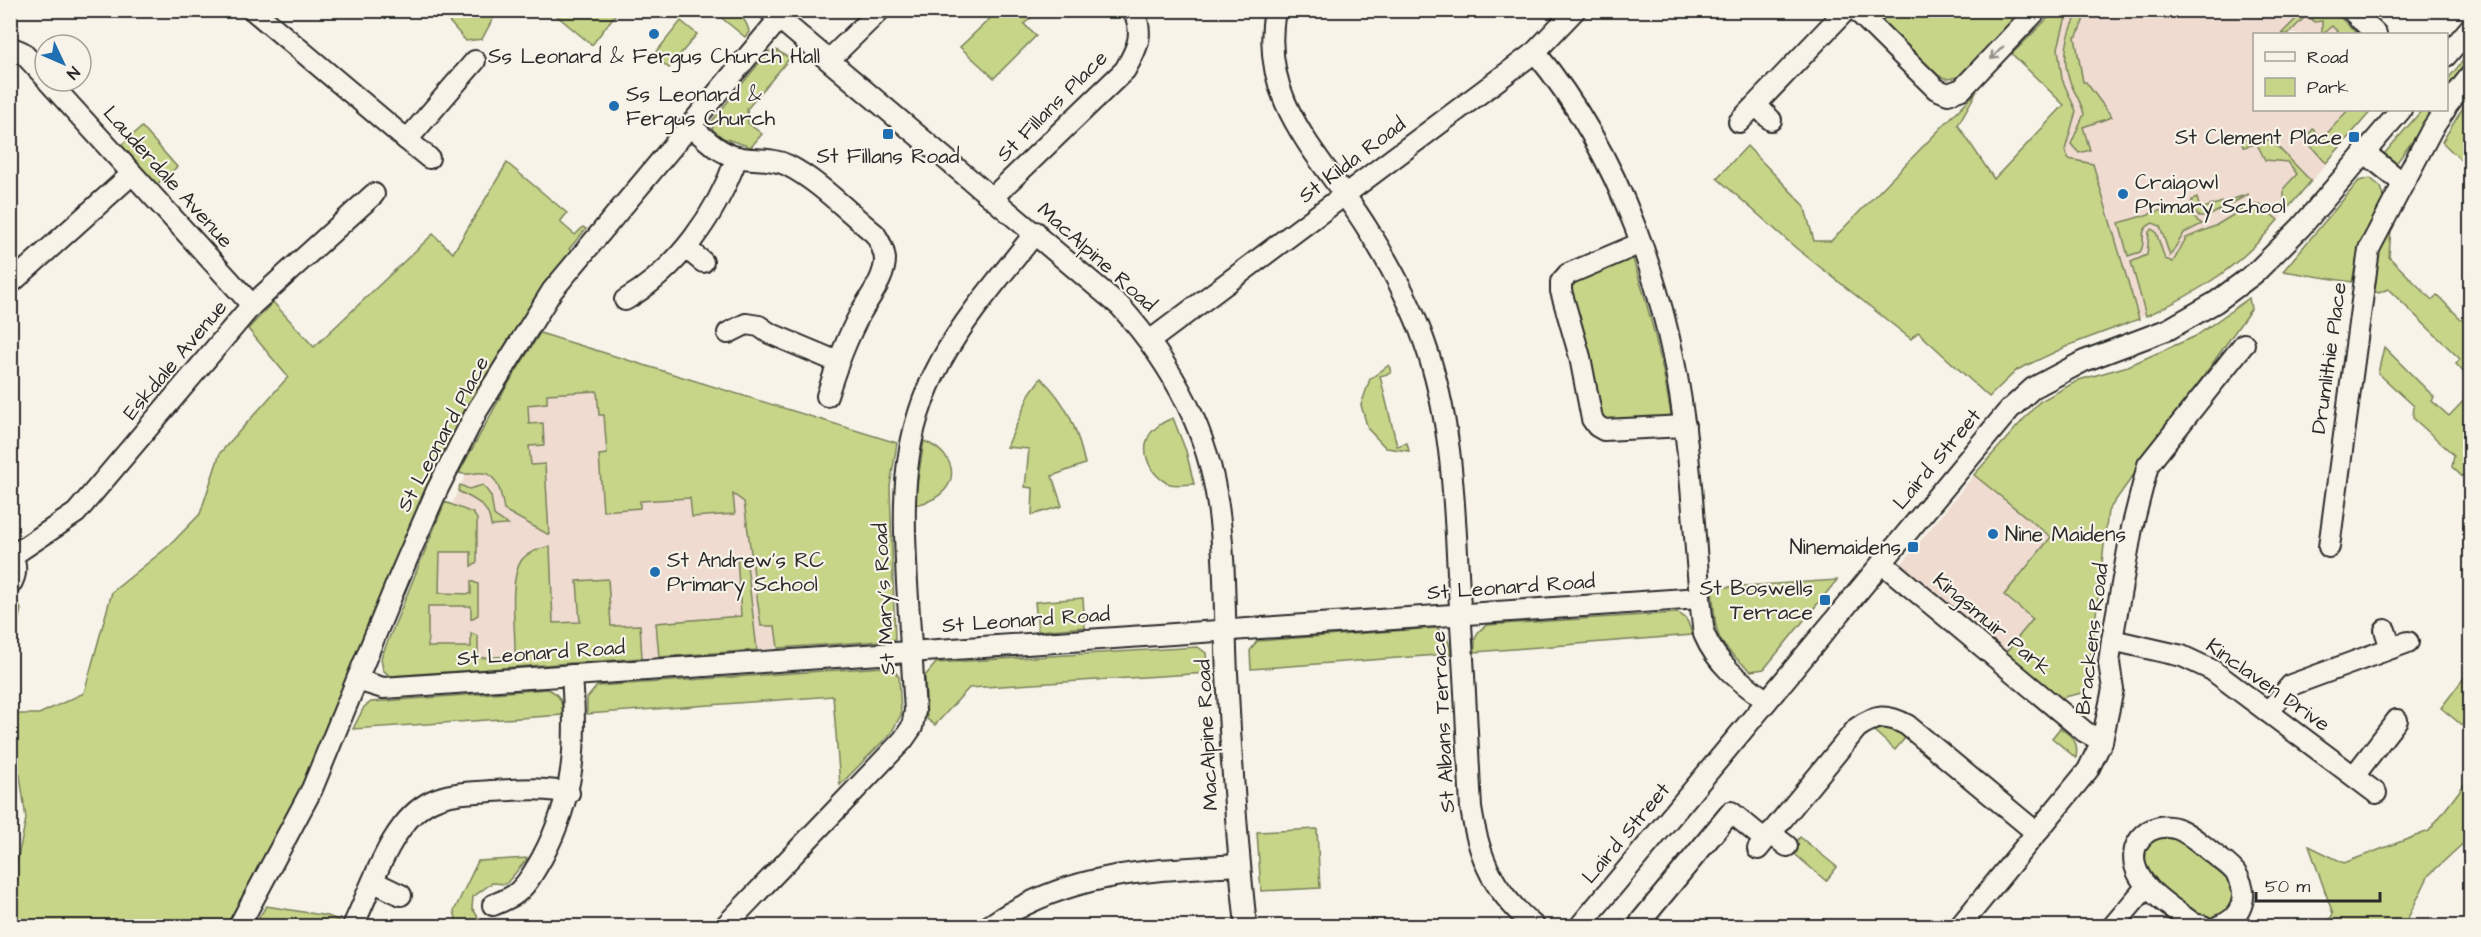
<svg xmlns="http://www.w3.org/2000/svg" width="2481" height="937" viewBox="0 0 2481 937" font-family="'Architects Daughter',sans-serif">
<rect width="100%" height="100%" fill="#f7f3e8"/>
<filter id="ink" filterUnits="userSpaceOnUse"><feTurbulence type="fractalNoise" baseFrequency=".0167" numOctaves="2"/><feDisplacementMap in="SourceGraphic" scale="12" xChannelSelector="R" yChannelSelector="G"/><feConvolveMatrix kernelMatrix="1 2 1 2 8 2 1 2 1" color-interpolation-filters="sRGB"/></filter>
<g filter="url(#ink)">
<!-- built -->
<g fill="#efdbd0">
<polygon points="2055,11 2333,11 2358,34 2254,34 2254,110 2372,110 2257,245 2220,277 2174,304 2072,344 2017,370 1989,397 1994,179 2064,105 2012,54"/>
<polygon points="540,333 897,443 890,486 895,640 390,676 383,670 381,658 445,502 452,504 465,476 459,473 476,441 505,389"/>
<polygon points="1974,475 2051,537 2004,595 2033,619 2006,652 1900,566"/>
</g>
<!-- green -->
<g fill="#c7d589" stroke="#79805a" stroke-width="1.5">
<path d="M2080,10L2087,11L2077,36L2075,37L2083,82H2086L2112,117L2083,127L2090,150L2079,153L2071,144L2084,114C2081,101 2073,91 2069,79C2061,55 2068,31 2080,10Z"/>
<polygon points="440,11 497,11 482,39 466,41"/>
<polygon points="551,11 618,11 592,45"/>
<path d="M713,11C729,10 746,13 749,32L745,37Z"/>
<polygon points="998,11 1038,11 1024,24 1036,36 994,78 960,47"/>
<polygon points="1876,11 2024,11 1958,77 1948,79 1939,76 1878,17"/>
<polygon points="2055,11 2072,11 2065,21 2058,48 2062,79 2076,111 2065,150 2069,159 2093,164 2139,319 2072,344 2017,370 1989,397 1918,332 1911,339 1796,248 1717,178 1747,146 1804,205 1814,241 1831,241 1977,91 1958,125 1994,179 2064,105 2012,54"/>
<polygon points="2298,11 2333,11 2358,34 2340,34 2332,26 2322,34 2322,21 2314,22 2307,15 2288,34 2281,34 2301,14"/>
<polygon points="681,21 697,34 669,68 653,56"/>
<polygon points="776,50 790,58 747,109 748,123 762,134 751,147 723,138 713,130 712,121 768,52"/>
<polygon points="2470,52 2470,68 2447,95 2447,80"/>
<polygon points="2470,101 2470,169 2442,142 2466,103"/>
<polygon points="2348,110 2372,110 2326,163 2309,144 2308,136 2313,129 2323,138"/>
<polygon points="2422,110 2435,110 2395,165 2385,159 2384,154"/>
<polygon points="142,127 177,167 156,185 121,145"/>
<polygon points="2258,138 2272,141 2311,181 2289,207 2284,199 2284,188 2297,174 2288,162 2265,160 2257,144 2243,147 2241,139"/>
<polygon points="507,163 567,213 560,222 575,235 583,227 586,229 569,249 575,254 532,311 306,787 232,926 11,926 11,890 26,819 20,775 11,759 11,714 39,714 84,693 112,592 170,545 200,514 220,453 288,377 248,329 273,302 314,347 433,234 453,253"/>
<path d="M2370,178L2381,187L2385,199C2368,225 2357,252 2352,282L2283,271L2359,181Z"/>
<polygon points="2249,194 2207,217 2199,217 2191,206 2192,200 2197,198 2200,209"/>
<path d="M2251,204H2259L2278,220C2240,266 2200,292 2146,316L2131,262L2147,255L2149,232L2152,229L2156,232L2165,259L2173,262L2186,238L2215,226Z"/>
<path d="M2169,208L2183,210L2202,224L2184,233L2170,256L2160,226L2153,223C2136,231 2148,240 2140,252L2128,256L2119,223Z"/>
<polygon points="2391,228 2389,257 2432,300 2437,295 2470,328 2470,379 2456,364 2460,359 2388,289 2379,293 2369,290 2375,253"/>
<path d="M1632,256C1650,310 1663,363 1672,420L1602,423L1568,285L1573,279Z"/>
<polygon points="2249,298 2251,309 2108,511 2088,684 2082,693 2060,698 2006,652 2033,619 2004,595 2051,537 1974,475 2039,402 2079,380 2128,366 2196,336"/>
<path d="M540,333L897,443L890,486L895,640L778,648L775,626H761L744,502L733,494L735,514L692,517L690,498L640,501V508L603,511L599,455L607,454L604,415H599L597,391L547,394V403L528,405L529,424L543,423L544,445L529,446L531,465L545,464L549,535L504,510C502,499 499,474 483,473C474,472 469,476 459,473L505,389Z"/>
<polygon points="2384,347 2434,397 2432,401 2449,416 2470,394 2470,484 2452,467 2454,455 2413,418 2414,406 2378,373"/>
<polygon points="1389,365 1391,373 1380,376 1397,446 1407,443 1409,451 1386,448 1368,429 1361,405 1370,379"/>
<path d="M1041,378C1068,404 1077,429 1085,464L1052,476L1062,506L1032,515L1033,488L1025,487L1029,449L1007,447L1030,393Z"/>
<path d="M1173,418L1186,451L1194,484C1186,484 1177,486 1170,484C1148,476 1135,443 1157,427C1161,423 1168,420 1173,418Z"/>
<path d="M924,441C966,459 958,498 914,505Z"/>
<path d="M460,485L469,489L483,485L491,496L494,515L508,525L491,526C489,504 475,500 458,491Z"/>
<path d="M445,502L473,513L477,519V562L471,566V552H440L439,593L471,594V581L478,584V615L471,619V606H428V647H471V633L478,636V658L515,656C516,632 508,581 521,561C527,552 540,549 550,546L553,623L580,622L577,581L608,579L611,626L640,625L642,658L390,676L383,670L381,658Z"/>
<polygon points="737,556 746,556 757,650 659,657 656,623 741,616"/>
<path d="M1837,580L1764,669L1751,671C1712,638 1717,638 1712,588Z"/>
<polygon points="1083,598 1085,627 1038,631 1035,602"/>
<polygon points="16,600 21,609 11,652 11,602"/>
<path d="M1677,613C1688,617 1689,624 1692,635L1475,652C1474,638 1475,632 1487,625Z"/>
<path d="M1436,628C1448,634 1449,641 1451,654L1251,669L1250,651L1257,641Z"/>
<polygon points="1198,647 1206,653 1208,673 969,688 935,725 927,719 925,676 936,663"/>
<polygon points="884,667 893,669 899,677 901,715 891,733 840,785 833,696 587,714 587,698 597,686"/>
<polygon points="2470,670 2470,732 2441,708"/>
<path d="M548,689C561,695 562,702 563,715L353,729L364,707L371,702Z"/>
<polygon points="1883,728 1895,730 1905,738 1895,750 1873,730"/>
<path d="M2060,728C2073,737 2079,742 2076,758L2052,738Z"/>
<polygon points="2470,777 2470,837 2429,875 2404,926 2326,926 2333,914 2309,846 2344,863 2429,831"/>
<polygon points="1317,829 1320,888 1261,891 1257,832"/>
<path d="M2175,834L2230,877L2236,886L2234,908C2220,919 2214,924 2196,918L2144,871L2142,851L2155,836Z"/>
<polygon points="1800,837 1837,867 1826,881 1790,850"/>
<polygon points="528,858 506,884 492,883 473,897 472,908 484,926 452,926 456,918 454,911 478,861"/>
<polygon points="266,906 328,916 342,922 340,926 254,926"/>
</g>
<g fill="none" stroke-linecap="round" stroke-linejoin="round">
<!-- minor casing -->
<g stroke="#2b2b2b" stroke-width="24">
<g id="minor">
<polyline points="253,10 407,140 475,61"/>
<path d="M769,10L1120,306C1171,363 1208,429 1218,506C1226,561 1224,618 1227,673C1231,758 1237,842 1246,926"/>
<path d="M1275,10C1258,104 1322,155 1367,228C1389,263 1410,301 1424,341C1451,416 1454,494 1458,573C1463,651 1467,730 1471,808C1479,860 1494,892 1534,926"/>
<polyline points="1856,10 1936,89 1948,94 1962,89 2037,10"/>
<polyline points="2351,10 2376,34"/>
<polyline points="10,47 22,52 45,77"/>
<path d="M1535,52C1620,155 1667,291 1684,422C1694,492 1695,564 1704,634C1717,665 1741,682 1767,701"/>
<polyline points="2446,56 2470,28"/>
<polyline points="829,60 880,10"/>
<polyline points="48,81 252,305"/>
<polyline points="1756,105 1771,120"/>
<polyline points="2446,107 2470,76"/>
<polyline points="1739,122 1846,10"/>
<path d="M691,126C704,138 719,153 737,157C754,161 770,157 787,165C819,181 847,211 875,234C880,242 884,249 885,259C885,279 869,297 860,314C846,340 836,367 827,396"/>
<polyline points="407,140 429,158"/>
<polyline points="2364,152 2403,183"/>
<path d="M993,197L1125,70C1137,49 1145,34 1133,10"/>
<polyline points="1641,243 1568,274 1561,282 1561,291 1580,357 1592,419 1597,426 1604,430 1685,426"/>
<polyline points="686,248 703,262"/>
<polyline points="10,284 132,174"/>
<path d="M625,300C678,269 716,215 737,157"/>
<polyline points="728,333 746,324 759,326 769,333 838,362"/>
<polyline points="1151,340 1535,52 1575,10"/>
<polyline points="2329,547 2369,249 2432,129 2445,110"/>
<path d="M10,552C17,563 17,575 10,585"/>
<polyline points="13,555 76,513 252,305 374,194"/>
<polyline points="1882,563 2085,732 2102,741"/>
<polyline points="2385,630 2391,648"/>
<polyline points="2112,640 2182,656 2212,670 2376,793"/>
<polyline points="357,680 383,688 1700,598"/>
<polyline points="2268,712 2291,685 2408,642"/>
<polyline points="2354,776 2397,720"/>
<polyline points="1770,833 1787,846"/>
<path d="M1758,849L1857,728C1875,715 1887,714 1907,725L2037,833"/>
<polyline points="374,882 401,895"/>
<path d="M493,905C500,902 508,899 514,895C526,887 535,870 542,858C575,796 577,744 572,675"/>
<polyline points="239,926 312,789 398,580 437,490 477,411 552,291 779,19"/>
<path d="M353,926C372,887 391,820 432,801C451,792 472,793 491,791C518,790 543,787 569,793"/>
<path d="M725,926L903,740L912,727L915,711C912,668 910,626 907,583C903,501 900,436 941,361C967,314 1003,274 1036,232"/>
<path d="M989,926C1067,872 1149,870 1239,865"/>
<polyline points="1580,926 2009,410 2033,388 2084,361 2169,329 2216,302 2255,273 2301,227 2401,110"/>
<polyline points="1647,926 1641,921 1731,812 1765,840"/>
<polyline points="1960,926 2088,770 2102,741 2113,689 2109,663 2112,640 2132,528 2148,465 2244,344"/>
<polyline points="2113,926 2147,886"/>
<path d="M2203,926L2194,924C2171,906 2127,883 2135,849C2137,842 2143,835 2149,831C2173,818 2191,836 2210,851C2218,858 2232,866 2237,875C2250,896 2241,919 2219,926"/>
</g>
</g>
<!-- minor -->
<use href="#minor" stroke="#f7f3e8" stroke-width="20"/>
</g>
<!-- one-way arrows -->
<defs><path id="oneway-shaft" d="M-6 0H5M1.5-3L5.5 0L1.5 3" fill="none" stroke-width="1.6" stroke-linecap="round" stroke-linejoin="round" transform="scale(1.5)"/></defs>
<use stroke="#918f8a" href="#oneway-shaft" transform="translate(1997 53) rotate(134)"/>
</g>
<!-- markers -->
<g fill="#1f6fb2" stroke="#f7f3e8" stroke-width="2">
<circle cx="654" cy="34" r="6"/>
<circle cx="614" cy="106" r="6"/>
<rect x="882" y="128" width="12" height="12" rx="3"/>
<rect x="2348" y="131" width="12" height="12" rx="3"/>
<circle cx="2123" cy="194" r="6"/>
<circle cx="1993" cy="534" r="6"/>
<rect x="1907" y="541" width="12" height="12" rx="3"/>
<circle cx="655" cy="572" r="6"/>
<rect x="1819" y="594" width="12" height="12" rx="3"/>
</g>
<g text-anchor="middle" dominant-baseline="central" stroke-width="4.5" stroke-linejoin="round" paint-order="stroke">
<!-- poi labels -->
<g font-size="21" fill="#2b2b2b" stroke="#f7f3e8" text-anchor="start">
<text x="654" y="56" text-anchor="middle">Ss Leonard &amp; Fergus Church Hall</text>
<text x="626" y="94">Ss Leonard &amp;<tspan x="626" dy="24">Fergus Church</tspan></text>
<text x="2342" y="137" text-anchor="end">St Clement Place</text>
<text x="888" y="156" text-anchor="middle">St Fillans Road</text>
<text x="2135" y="182">Craigowl<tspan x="2135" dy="24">Primary School</tspan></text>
<text x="2005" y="534">Nine Maidens</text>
<text x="1901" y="547" text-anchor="end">Ninemaidens</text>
<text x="667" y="560">St Andrew's RC<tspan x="667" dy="24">Primary School</tspan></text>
<text x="1813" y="588" text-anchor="end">St Boswells<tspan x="1813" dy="24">Terrace</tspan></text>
</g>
<!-- street labels -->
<g font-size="21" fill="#2b2b2b" stroke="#f7f3e8">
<text transform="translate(1052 106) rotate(-45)">St Fillans Place</text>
<text transform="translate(1352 160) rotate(-37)">St Kilda Road</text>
<text transform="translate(168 177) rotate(48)">Lauderdale Avenue</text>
<text transform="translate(1097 257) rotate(42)">MacAlpine Road</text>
<text transform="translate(2329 358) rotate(-82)">Drumlithie Place</text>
<text transform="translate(175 360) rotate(-50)">Eskdale Avenue</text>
<text transform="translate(443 434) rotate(-62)">St Leonard Place</text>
<text transform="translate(1937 459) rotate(-50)">Laird Street</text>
<text transform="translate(1511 587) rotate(-4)">St Leonard Road</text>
<text transform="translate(884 599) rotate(-93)">St Mary's Road</text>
<text transform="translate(1026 620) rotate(-4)">St Leonard Road</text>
<text transform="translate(1992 624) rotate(40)">Kingsmuir Park</text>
<text transform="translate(2092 639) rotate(-83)">Brackens Road</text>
<text transform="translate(541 653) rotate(-4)">St Leonard Road</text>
<text transform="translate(2268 685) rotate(35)">Kinclaven Drive</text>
<text transform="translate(1443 722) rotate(-93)">St Albans Terrace</text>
<text transform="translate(1207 735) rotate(-93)">MacAlpine Road</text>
<text transform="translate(1626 833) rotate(-50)">Laird Street</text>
</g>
</g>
<!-- margin -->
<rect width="2481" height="937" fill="none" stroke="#f7f3e8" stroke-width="36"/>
<rect x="18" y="18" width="2445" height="901" fill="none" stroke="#2b2b2b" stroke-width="2" filter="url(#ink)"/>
<!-- legend -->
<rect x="2253" y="33" width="195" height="78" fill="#f7f3e8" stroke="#a5a39c" stroke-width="1.5"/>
<rect x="2265" y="52" width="30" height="9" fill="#f7f3e8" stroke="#a5a39c" stroke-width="1.5"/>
<text x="2307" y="63" font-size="18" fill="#2b2b2b">Road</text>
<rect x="2265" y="78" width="30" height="18" fill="#c7d589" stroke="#a5a39c" stroke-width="1.5"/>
<text x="2307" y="93" font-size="18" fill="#2b2b2b">Park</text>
<!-- north arrow -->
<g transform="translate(63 63) rotate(134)"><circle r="28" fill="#f7f3e8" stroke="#a5a39c" stroke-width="1.5"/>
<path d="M0-4.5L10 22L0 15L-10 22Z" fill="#1f6fb2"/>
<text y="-9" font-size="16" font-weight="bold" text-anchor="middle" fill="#2b2b2b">N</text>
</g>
<!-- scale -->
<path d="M2256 892v9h124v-9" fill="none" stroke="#2b2b2b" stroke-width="3"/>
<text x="2265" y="892" font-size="18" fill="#2b2b2b" stroke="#f7f3e8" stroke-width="4.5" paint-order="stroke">50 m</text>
</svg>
